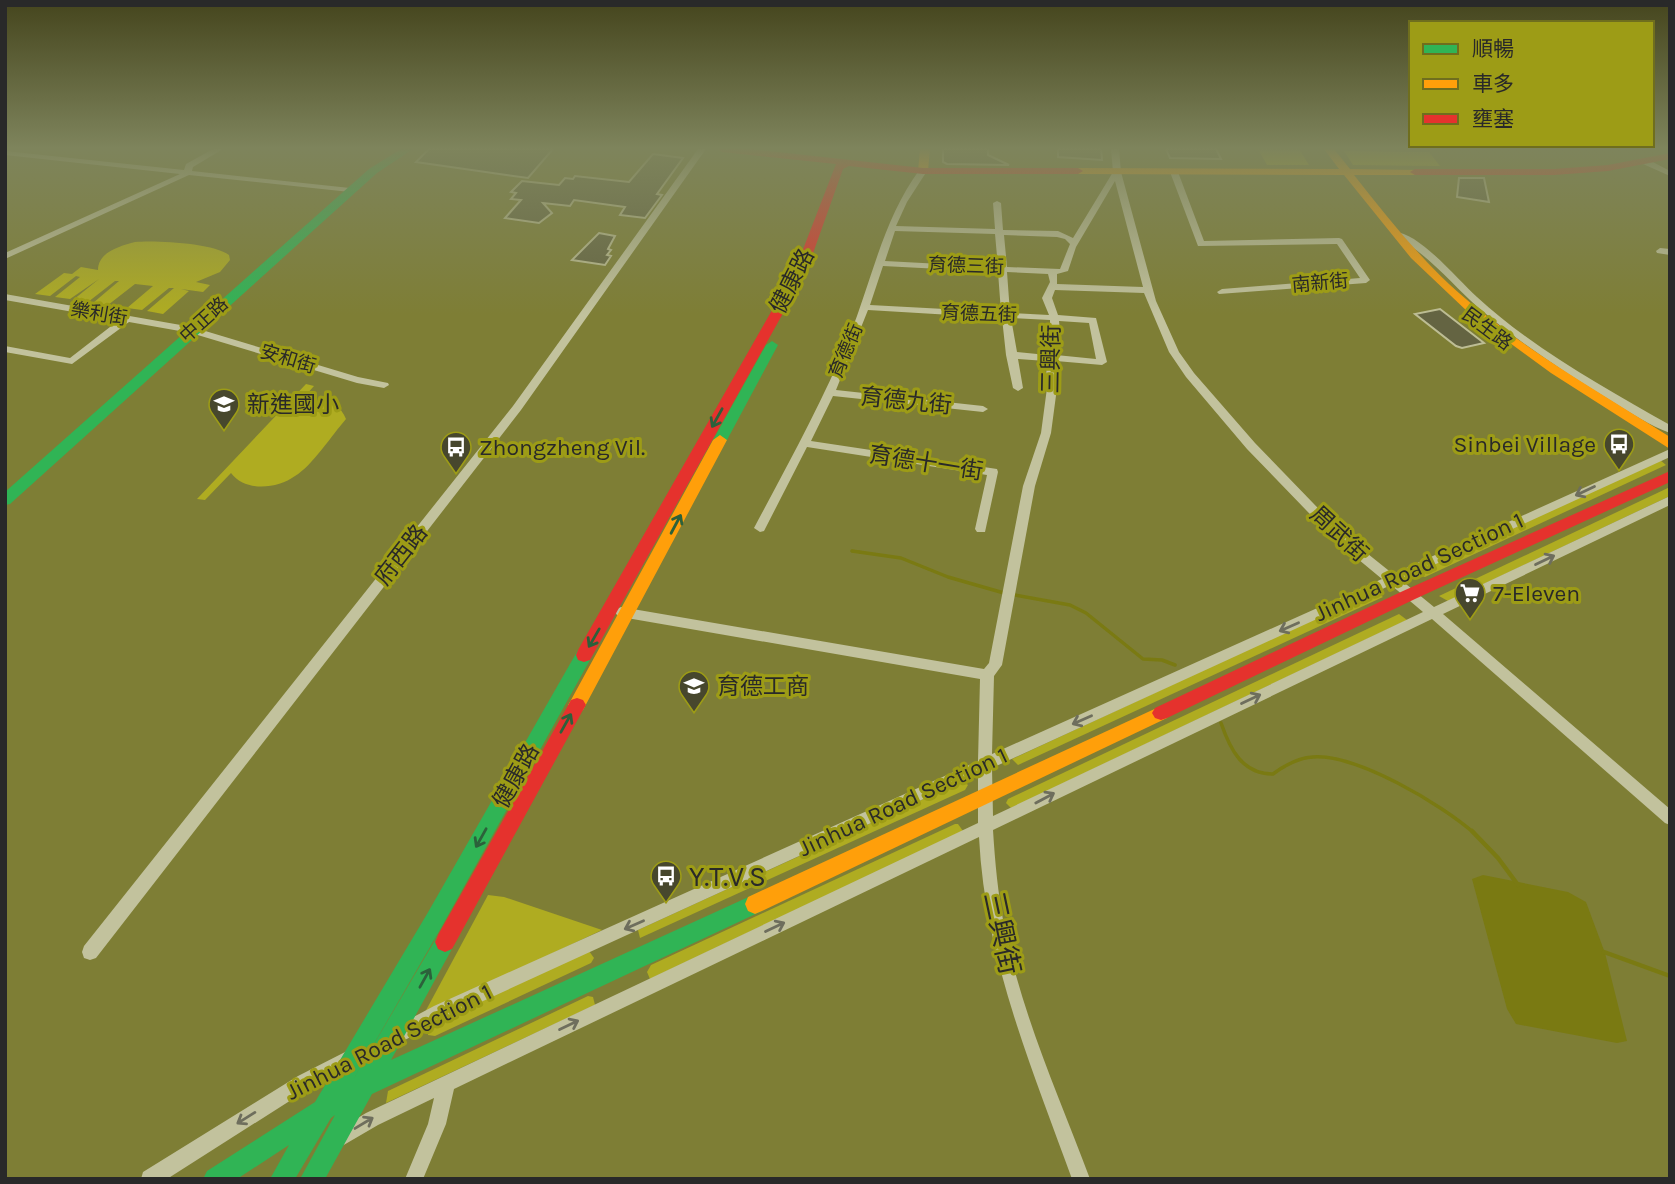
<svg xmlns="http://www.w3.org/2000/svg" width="1675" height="1184" viewBox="0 0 1675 1184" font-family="Karla,'Noto Sans TC',sans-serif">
<rect width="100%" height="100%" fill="#7e7e35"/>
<!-- green -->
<g fill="#afac21">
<polygon points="1258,149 1299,149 1309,165 1267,165"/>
<polygon points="1344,151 1429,152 1440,166 1353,165"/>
<path d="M135,242C154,240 214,243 229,255L230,260L220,272L196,282L210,285L203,292L181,289L189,291L163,314L147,311L174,288H169L142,310L127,308L153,286L135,284L108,305L93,303L119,281H115L88,302L73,300L99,279L70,299L55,297L80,277L76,276L50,296L35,294L64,273L72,274L81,267L98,270C98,252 120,246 135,242Z"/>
<path d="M306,384L314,386L297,405C317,402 337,396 346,419C332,435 312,466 295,476C277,489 245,492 231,473L205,500L197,499Z"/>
<polygon points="1660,460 1666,465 1425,577 1414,573"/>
<polygon points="1670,487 1670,496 1448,601 1439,596"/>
<polygon points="1374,591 1383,597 1018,765 1012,759"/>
<polygon points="1399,614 1407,620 1011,808 1006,803 1008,799"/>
<polygon points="963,781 968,785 965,790 640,938 638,930"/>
<polygon points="955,824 958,824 963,831 650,979 647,972 651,965"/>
<polygon points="488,895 504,897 602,930 424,1014"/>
<polygon points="589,951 594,958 591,963 435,1036 428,1035 429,1024"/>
<polygon points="588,996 593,997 595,1005 386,1103 388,1091"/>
</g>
<!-- water -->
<polygon fill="#7a7a12" points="1483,875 1568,892 1586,902 1605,953 1627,1041 1617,1043 1516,1024 1507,1009 1472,879"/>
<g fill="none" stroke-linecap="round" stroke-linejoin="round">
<!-- stream-far2 -->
<polyline stroke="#7a7a12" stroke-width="2.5" points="852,551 860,552"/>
<!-- stream-far1 -->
<g stroke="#7a7a12" stroke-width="3.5">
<polyline points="852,551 901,558 948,577 1004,593"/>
<polyline points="1015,595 1070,605 1086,613 1143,659 1162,660 1175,665"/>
<path d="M1221,723C1230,749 1242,774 1273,774C1285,765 1297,758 1313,757C1357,754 1441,804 1474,833"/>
</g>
<!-- stream -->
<g stroke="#7a7a12" stroke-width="4.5">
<polyline points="1472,831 1498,858 1518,885"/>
<polyline points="1604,952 1670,976"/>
</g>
</g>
<!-- building -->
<g fill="#646442" stroke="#bdbd94" stroke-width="2">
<polygon points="429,149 553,149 528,178 416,162"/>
<polygon points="943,149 988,149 988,155 1009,165 947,164 943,162"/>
<polygon points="1058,149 1101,149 1102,160 1058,157"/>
<polygon points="1166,149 1216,149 1221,159 1170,158"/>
<polygon points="653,154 683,158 657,194 662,195 645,218 620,215 625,207 574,200 570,206 543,203 552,213 539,223 505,218 521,200 511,199 516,193 511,192 522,181 559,185 565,178 573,179 575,176 629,182"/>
<polygon points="1459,178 1484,178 1489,202 1457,197"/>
<polygon points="599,233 615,236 608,249 611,250 607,255 611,256 605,265 572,260"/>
<polygon points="1440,309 1484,343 1462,348 1456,346 1415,314"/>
</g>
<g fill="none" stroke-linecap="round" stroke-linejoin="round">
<!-- street -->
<g fill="#c2c29d" fill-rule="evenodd">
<polygon points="213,149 223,149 193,167 192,171 350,188 354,190 350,192 189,175 5,259 5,253 180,174 5,155 5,151 184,170 186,164"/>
<polygon points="698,149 706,149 521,410 96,958 90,960 84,958 82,952 84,946 513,406"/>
<path d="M1111,149H1119L1121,172L1156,301L1179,352L1194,373L1255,443L1343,534L1393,574L1670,449V457L1401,580L1434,607L1670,496V505L1443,614L1670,809V825L1665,823L1432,619L993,830C995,862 998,894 1004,925C1021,1013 1059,1096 1090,1179H1072C1031,1066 985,958 979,837L454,1089L446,1124L423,1179H405L428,1124L434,1098L378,1125L342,1146L336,1143L333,1137L336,1131L366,1113L978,823V774L446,1018L403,1041L397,1043L391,1041L389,1035L391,1029L434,1006L978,761L980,679L621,617L617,615L615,612L617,609L621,607L984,669L989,663L1023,486L1041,433L1047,388L1046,361L1018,359L1023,388L1018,391L1013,388L1006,355L1002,318L868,310L836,390L983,406L988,409L983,412L833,396L811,441L997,469L998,472L985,532H977L975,529L987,475L807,447L764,531L760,532L754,528C788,464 822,403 849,337C872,280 883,219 920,169L927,171L907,202L896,226L995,229L993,203L997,201L1001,203L1003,230L1058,231L1073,238L1113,172ZM1115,181L1143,287L1057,284V274L1068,271L1076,247ZM895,231L995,234L998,267L885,261ZM1004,235L1057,237L1065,239L1070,244L1060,269L1007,267ZM883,266L998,272L1001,312L870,305ZM1007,272L1048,274L1050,282L1042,298L1049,315L1010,313ZM1055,290L1144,293L1169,352L1186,377L1247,449L1335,540L1382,579L992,754L994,676L1002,665L1035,486L1051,433L1057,388L1056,361L1102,365L1107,362L1096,318L1058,315L1052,298ZM1011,318L1050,320V331L1047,355L1017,352ZM1059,321L1089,323L1096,359L1056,355L1060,331ZM1391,585L1423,612L993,816L992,768Z"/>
<polygon points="1643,160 1649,160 1670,171 1670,176 1643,164"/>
<polygon points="1171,170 1178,172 1204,241 1339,238 1342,239 1370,280 1366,283 1219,294 1217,292 1222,289 1360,278 1337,244 1198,246 1170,172"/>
<path d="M1394,232C1418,231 1459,281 1477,297C1531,347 1606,389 1670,425V433C1650,426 1631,413 1613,402C1567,374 1521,344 1480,309C1451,284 1429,254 1394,236Z"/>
<polygon points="1660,248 1670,249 1670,255 1657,253 1656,251"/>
<polygon points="5,294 192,327 358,377 388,383 389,385 384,388 357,383 191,333 129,322 72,364 5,352 5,346 70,358 119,320 5,300"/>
<polygon points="349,1050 355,1053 358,1059 355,1065 310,1088 167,1179 141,1179 143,1172 298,1076"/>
</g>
<!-- fast -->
<g fill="#30b455" fill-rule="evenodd">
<polygon points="401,149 413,149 377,173 10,504 5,505 5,492 369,169"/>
<polygon points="772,341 778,345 727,440 725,443 715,443 713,440 766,345"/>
<polygon points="584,648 590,650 592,655 590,660 441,928 353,1080 438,935 445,932 452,935 455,942 452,949 391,1060 755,894 762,897 765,904 762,911 372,1094 325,1179 300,1179 335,1115 331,1118 295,1179 270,1179 289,1145 237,1179 203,1179 207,1171 315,1102 427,914 578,650"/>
</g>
<!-- slow -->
<g fill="#ff9f0a" fill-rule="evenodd">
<polygon points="920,149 930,149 928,171 923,174 918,171"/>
<path d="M1324,149H1334L1350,169L1419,170V174L1415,175H1354C1384,213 1414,251 1449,284C1515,345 1595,389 1670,437V449L1551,373L1469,313L1411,258L1344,175L1078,174L1073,171L1078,168L1339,169Z"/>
<polygon points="720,435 727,440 583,710 577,712 571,710 568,705 571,700 713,440"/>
<polygon points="1161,706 1167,708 1170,713 1167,718 762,911 755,914 748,911 745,904 748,897"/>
</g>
<!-- jam -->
<g fill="#e5322d" fill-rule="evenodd">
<polygon points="717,149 750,149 923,168 1078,168 1083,171 1078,174 923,174 849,166 843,169 807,270 590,660 584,662 578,660 576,655 578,650 795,270 836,164 722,152"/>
<polygon points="1670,153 1670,159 1608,171 1554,175 1415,175 1410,172 1415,169 1554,169 1608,165"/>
<polygon points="1670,471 1670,482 1415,599 1167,718 1161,720 1155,718 1152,713 1155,708 1403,591"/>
<polygon points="577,698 583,700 586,705 583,710 452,949 445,952 438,949 435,942 438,935 571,700"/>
</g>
</g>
<!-- one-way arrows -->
<defs><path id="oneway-shaft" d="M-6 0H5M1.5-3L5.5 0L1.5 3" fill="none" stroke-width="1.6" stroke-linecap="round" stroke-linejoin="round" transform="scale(1.75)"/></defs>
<g stroke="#2c613b">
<use href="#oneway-shaft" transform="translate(717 418) rotate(119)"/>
<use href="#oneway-shaft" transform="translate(676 524) rotate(-62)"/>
<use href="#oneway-shaft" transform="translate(594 638) rotate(120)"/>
<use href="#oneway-shaft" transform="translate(566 723) rotate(-61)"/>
<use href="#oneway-shaft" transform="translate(481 838) rotate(119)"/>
<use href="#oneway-shaft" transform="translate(425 978) rotate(-61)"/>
</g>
<g stroke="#6e6e5d">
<use href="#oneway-shaft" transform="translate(1585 491) rotate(155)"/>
<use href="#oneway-shaft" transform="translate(1545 560) rotate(-26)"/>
<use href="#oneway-shaft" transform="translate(1289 627) rotate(156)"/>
<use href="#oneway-shaft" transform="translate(1251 699) rotate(-25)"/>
<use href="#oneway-shaft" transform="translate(1082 720) rotate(156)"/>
<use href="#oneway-shaft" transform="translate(1045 798) rotate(-28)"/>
<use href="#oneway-shaft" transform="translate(634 925) rotate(156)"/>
<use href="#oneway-shaft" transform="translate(775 927) rotate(-25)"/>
<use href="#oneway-shaft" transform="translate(569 1025) rotate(-26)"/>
<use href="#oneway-shaft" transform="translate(246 1118) rotate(148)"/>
<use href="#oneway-shaft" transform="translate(364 1123) rotate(-31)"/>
</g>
<!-- sky -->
<linearGradient id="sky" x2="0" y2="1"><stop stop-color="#45451d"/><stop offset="0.47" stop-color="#7e845c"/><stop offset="1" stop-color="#7e845c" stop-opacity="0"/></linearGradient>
<rect width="1675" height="315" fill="url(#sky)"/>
<!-- icons -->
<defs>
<g id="school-pin" transform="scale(1.575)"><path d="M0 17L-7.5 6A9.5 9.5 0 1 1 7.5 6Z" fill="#47472d" stroke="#9d9c16"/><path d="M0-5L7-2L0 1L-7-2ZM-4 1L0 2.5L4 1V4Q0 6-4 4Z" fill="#fff"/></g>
<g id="bus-pin" transform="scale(1.575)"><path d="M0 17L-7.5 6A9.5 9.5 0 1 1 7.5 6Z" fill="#47472d" stroke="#9d9c16"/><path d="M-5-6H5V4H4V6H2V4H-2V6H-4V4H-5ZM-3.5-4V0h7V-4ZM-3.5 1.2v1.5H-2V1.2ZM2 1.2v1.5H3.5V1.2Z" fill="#fff"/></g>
<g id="supermarket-pin" transform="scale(1.575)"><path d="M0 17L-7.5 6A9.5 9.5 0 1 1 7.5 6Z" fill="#47472d" stroke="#9d9c16"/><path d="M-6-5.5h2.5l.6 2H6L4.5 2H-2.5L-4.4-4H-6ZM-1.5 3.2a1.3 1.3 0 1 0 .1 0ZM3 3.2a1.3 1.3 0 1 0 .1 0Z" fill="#fff"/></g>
</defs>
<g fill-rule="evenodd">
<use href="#school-pin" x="224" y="404"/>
<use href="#bus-pin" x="1619" y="444"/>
<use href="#bus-pin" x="456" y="447"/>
<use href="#supermarket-pin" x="1470" y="593"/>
<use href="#school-pin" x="694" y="686"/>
<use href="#bus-pin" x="666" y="876"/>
</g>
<g text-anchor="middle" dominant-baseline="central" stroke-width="6" stroke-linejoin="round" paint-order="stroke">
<!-- far-street labels -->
<g font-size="19" fill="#292929" stroke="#9d9c16">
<text transform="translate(966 266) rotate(2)">育德三街</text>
<text transform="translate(1320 283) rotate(-5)">南新街</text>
<text transform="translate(99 314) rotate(10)">樂利街</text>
<text transform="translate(979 314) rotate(2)">育德五街</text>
<text transform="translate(204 320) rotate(-42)">中正路</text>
<text transform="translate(1487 329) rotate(37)">民生路</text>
<text transform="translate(846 351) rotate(-67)">育德街</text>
<text transform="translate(288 359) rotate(17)">安和街</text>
</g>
<!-- street labels -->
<g font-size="23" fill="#292929" stroke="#9d9c16">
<text transform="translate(792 281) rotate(-63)">健康路</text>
<text transform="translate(1051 359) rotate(-89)">三興街</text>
<text transform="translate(906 401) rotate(6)">育德九街</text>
<text transform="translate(926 463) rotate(9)">育德十一街</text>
<text transform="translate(1339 534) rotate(43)">周武街</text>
<text transform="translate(401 555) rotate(-52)">府西路</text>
<text transform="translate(1419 567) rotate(-25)">Jinhua Road Section 1</text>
<text transform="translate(516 776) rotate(-61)">健康路</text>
<text transform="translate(903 802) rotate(-25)">Jinhua Road Section 1</text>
<text transform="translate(389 1042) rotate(-27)">Jinhua Road Section 1</text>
</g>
<!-- poi labels -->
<g font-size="23" fill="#292929" stroke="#9d9c16" text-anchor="start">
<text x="247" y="404">新進國小</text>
<text x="1596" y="444" text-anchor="end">Sinbei Village</text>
<text x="479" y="447">Zhongzheng Vil.</text>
<text x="1493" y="593">7-Eleven</text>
<text x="717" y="686">育德工商</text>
</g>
<!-- near-poi labels -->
<g font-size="28" fill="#292929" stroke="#9d9c16" text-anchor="start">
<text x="689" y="876">Y.T.V.S</text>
</g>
<!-- near-street labels -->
<g font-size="28" fill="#292929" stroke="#9d9c16">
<text transform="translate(1002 933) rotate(78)">三興街</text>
</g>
</g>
<!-- border -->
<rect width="1675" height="1184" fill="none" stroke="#292929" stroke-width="14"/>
<!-- legend -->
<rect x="1409" y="21" width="245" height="126" fill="#9d9c16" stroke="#6f6e1e" stroke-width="2"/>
<rect x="1423" y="44" width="35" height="10" fill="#30b455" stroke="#6f6e1e" stroke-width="2"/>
<text x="1472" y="56" font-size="21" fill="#292929">順暢</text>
<rect x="1423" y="79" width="35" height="10" fill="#ff9f0a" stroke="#6f6e1e" stroke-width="2"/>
<text x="1472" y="91" font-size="21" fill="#292929">車多</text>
<rect x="1423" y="114" width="35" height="10" fill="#e5322d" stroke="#6f6e1e" stroke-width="2"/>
<text x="1472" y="126" font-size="21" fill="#292929">壅塞</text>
</svg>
